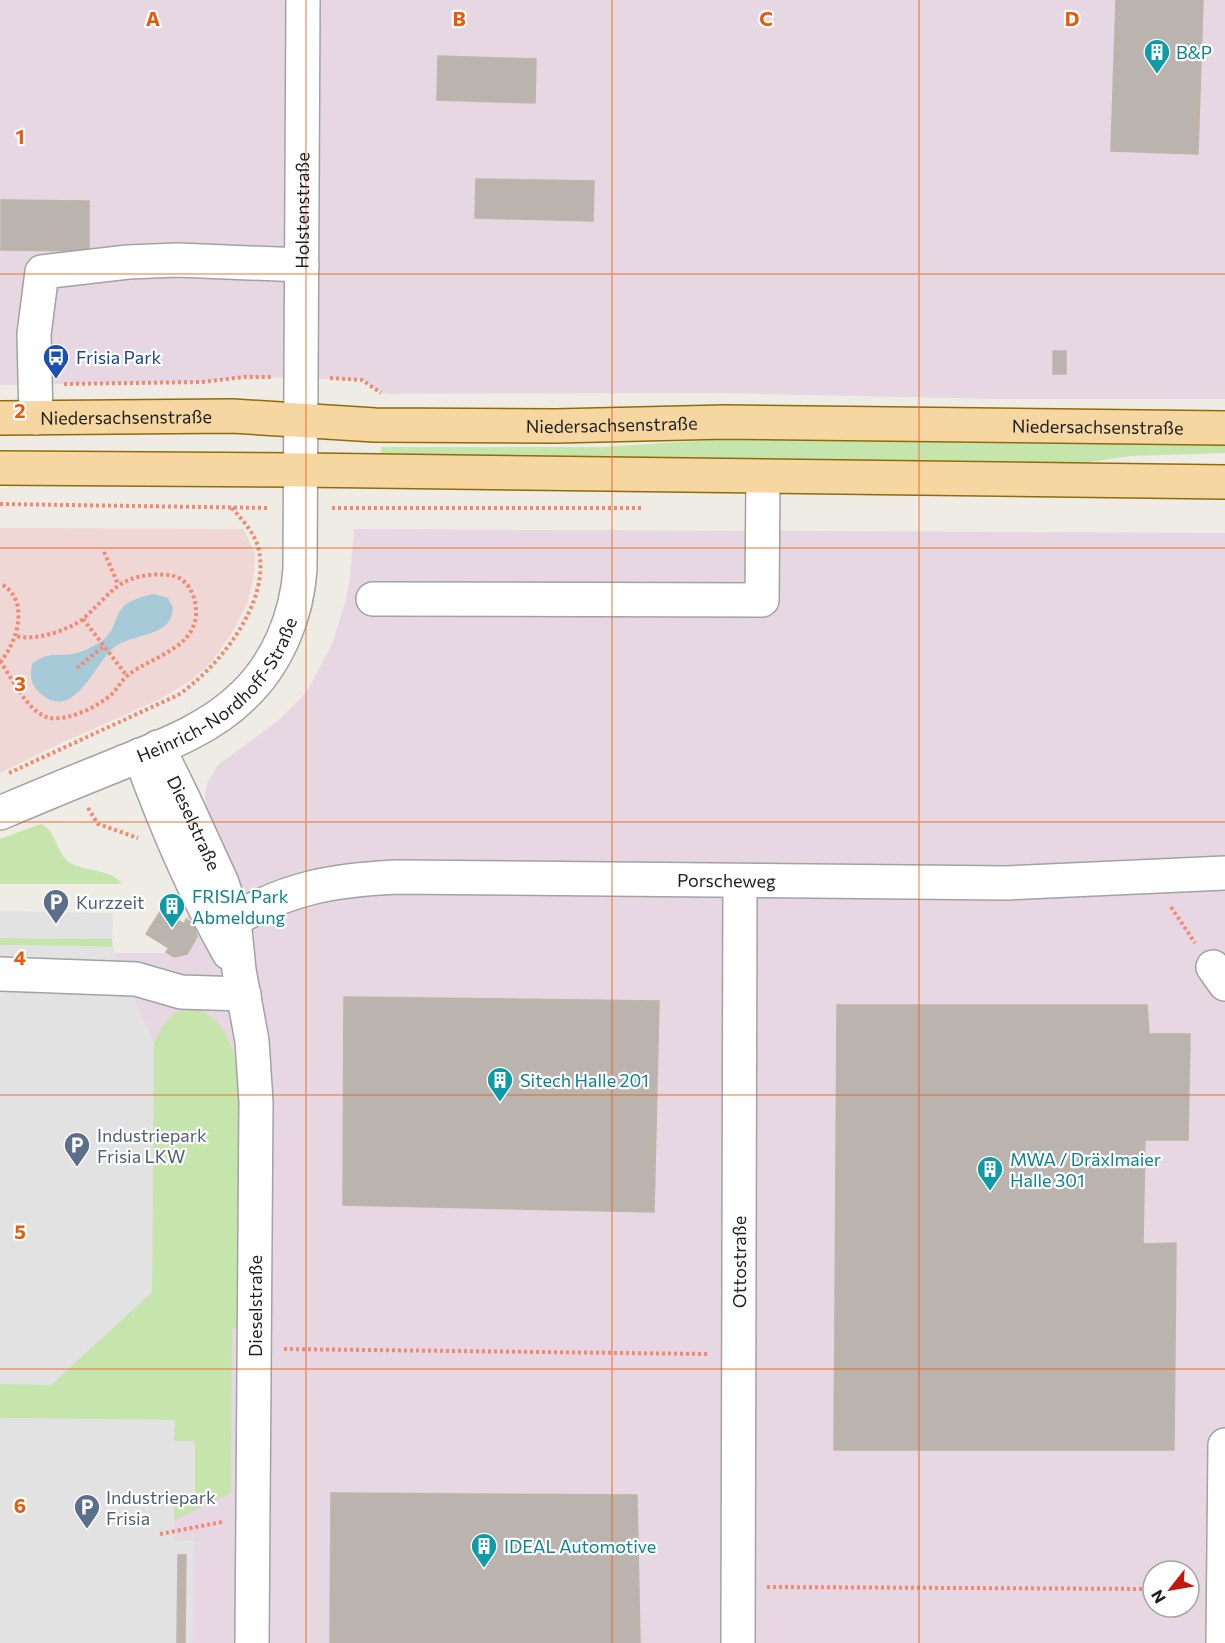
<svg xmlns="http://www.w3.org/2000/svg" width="1225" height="1643" viewBox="0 0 1225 1643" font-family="Commissioner,sans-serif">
<rect width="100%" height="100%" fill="#eeece4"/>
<!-- commercial -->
<polygon fill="#eed7d5" points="0,528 243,529 255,553 254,574 251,588 247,604 230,636 212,661 190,681 160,699 61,743 0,773"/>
<!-- industrial -->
<g fill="#e7d7e3" fill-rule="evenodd">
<polygon points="0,0 1225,0 1225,399 1000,399 710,393 386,394 376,390 366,381 362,380 301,378 244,377 202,382 0,385"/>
<path d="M354,529L1225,533V1643H0V953H187L197,937L194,924L186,919L193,908L180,824L208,811L205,797L206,789L208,781L218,765L278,721L301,698L309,688L332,644L345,603L350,578ZM1153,1571H1189V1607H1153Z"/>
</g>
<!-- grass -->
<g fill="#c5e5ad">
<polygon points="760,437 1225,442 1225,453 1131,456 1069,465 381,459 381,447 603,447"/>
<path d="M41,824C56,830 56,853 69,862C84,872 110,868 122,884H0V839Z"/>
<polygon points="0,938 112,939 113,947 0,945"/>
<path d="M188,1008C224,1011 235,1051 240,1081V1325L232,1330L231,1493L174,1520V1502H195V1441H174V1420L0,1418V1384L51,1385L152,1292L154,1044C160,1027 169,1013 188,1008Z"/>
</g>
<!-- parking -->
<g fill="#e2e2e2">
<polygon points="0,911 113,913 112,939 0,938"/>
<polygon points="0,945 113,947 154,1044 152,1292 51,1385 0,1384"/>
<polygon points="0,1418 175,1420 174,1441 195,1441 195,1502 174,1502 174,1540 194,1541 193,1643 0,1643"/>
</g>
<!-- water -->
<path fill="#a7cad9" d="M154,594L168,598L173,608C172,611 172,618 169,621C159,637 127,635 112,649C93,667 73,723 40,693C30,684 30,676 32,664C48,651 54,657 72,654C82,653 93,646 102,641C116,631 113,617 124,606C132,599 144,596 154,594Z"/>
<!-- building -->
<g fill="#bbb4ae" stroke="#bfb4a8" stroke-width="1.5">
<polygon points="1116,0 1203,0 1198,154 1111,151"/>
<polygon points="438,56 536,59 535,103 437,100"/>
<polygon points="476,179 594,181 593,221 475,218"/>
<polygon points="1,200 89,201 89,251 1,250"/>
<rect x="1053" y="351" width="13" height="23"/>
<polygon points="161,910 184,924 186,919 194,924 197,937 187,954 174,957 166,952 169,948 146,934"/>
<polygon points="344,997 659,1001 654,1212 343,1205"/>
<polygon points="837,1005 1147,1005 1149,1034 1190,1034 1188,1140 1145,1140 1143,1244 1176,1243 1174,1450 834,1450"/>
<polygon points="331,1493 637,1495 640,1643 330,1643"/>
<polygon points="178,1555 186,1555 185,1643 177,1643"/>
</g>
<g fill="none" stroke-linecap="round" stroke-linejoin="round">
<!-- minor casing -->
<g stroke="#a2a2a2" stroke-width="36">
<g id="minor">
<polyline points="36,418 34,334 42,272 128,262 178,260 302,265"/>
<polyline points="373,599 762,600 763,477"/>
<path id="s1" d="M158,747L184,800L222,883L234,920L239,970L252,1041L256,1102L252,1643"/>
<path d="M140,755C165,824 193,890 229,953"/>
<path id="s2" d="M0,813C38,797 76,781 114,766C158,748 209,730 243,696C277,664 297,616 300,569L303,0"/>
<path id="s3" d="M234,920C287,888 334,880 396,877L1007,883L1225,873"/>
<polyline points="1213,967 1225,984"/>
<polyline points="0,974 136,979 181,992 244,994"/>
<path id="s4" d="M738,1643L740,881"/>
<polyline points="1223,1643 1225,1445"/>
</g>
</g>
<!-- major casing -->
<g stroke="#8e6c0a" stroke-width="36">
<g id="major">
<path id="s5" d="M0,418L232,416L375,425L556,426L725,422L1225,428"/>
<polyline points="0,468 301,470 1225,482"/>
</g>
</g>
<!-- path -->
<g stroke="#f18973" stroke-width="4" stroke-dasharray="3 3" stroke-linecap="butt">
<polyline points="330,378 362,380 381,393"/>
<polyline points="64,384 202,382 244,377 272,377"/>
<polyline points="0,504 270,508"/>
<polyline points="332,508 642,508"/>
<polyline points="104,552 118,584"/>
<polyline points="83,619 127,676"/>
<path d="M0,661C11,677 25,706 42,715C60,726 98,707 112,694C118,688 121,681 127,676C152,655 204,648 195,602C193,592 187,581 177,577C169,574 159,574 150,575C116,578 108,597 84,618C68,631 35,641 16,636"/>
<path d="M0,662C18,642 30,599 1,584"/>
<polyline points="77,668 104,646"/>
<path d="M9,773L178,695C218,668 270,604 259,551C256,534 243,521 232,508"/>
<polyline points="88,808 98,824 138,838"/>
<polyline points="1171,907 1195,943"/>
<polyline points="284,1349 708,1354"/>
<polyline points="160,1534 222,1522"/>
<polyline points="767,1587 1153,1589"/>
</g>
<!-- minor -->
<use href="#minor" stroke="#fff" stroke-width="33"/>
<!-- major -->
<use href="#major" stroke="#f6d7a2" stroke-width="33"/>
</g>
<!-- grid -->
<path fill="none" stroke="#e8590c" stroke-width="1.5" stroke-opacity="0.55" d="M306,0V1643M612,0V1643M919,0V1643M0,274H1225M0,548H1225M0,822H1225M0,1095H1225M0,1369H1225"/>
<!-- icons -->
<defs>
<g id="building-pin" transform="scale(1.35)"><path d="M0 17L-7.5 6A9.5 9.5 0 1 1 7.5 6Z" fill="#0f9aa8" stroke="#fff"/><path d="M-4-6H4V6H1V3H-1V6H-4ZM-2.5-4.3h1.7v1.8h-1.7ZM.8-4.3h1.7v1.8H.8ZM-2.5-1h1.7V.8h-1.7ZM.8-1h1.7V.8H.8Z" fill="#fff"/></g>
<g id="bus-pin" transform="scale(1.35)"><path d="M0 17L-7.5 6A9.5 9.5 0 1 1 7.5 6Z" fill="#1a4fb4" stroke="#fff"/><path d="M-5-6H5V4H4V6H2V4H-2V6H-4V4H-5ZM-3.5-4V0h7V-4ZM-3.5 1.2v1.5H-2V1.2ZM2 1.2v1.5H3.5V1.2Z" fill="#fff"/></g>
<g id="parking-pin" transform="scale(1.35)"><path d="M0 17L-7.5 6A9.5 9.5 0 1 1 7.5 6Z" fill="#5c6f8a" stroke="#fff"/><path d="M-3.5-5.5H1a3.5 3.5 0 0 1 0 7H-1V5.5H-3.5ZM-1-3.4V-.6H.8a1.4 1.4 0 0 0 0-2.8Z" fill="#fff"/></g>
</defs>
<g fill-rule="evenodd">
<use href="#building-pin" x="1157" y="52"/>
<use href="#bus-pin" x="56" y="357"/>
<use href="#parking-pin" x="56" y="902"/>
<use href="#building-pin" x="172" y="906"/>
<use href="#building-pin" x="500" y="1080"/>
<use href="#parking-pin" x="77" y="1145"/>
<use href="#building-pin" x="990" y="1169"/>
<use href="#parking-pin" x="87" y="1507"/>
<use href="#building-pin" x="484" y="1546"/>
</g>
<g text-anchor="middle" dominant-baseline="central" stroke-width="4.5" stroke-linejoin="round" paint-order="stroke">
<!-- culture labels -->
<g font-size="18" fill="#0d838f" stroke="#fff" text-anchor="start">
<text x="1176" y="52">B&amp;P</text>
<text x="192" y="896">FRISIA Park<tspan x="192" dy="21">Abmeldung</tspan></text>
<text x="520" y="1080">Sitech Halle 201</text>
<text x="1010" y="1159">MWA / Dräxlmaier<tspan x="1010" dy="21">Halle 301</tspan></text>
<text x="504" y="1546">IDEAL Automotive</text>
</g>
<!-- street labels -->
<g font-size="18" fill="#1e1e1e" stroke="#fff">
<text stroke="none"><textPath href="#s2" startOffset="772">Holstenstraße</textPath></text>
<text stroke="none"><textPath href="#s5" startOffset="126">Niedersachsenstraße</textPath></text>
<text stroke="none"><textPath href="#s5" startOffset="612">Niedersachsenstraße</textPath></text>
<text stroke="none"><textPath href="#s5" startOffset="1098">Niedersachsenstraße</textPath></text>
<text stroke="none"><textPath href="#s2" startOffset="256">Heinrich-Nordhoff-Straße</textPath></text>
<text stroke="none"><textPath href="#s1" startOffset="84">Dieselstraße</textPath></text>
<text stroke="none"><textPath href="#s3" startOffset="500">Porscheweg</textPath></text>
<text stroke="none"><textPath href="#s4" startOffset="381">Ottostraße</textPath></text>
<text transform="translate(255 1306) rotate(-90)">Dieselstraße</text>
</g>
<!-- transit labels -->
<g font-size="18" fill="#164399" stroke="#fff" text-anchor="start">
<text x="76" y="357">Frisia Park</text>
</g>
<!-- service labels -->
<g font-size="18" fill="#4e5e75" stroke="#fff" text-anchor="start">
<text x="76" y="902">Kurzzeit</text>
<text x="97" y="1135">Industriepark<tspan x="97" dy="21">Frisia LKW</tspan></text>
<text x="106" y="1497">Industriepark<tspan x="106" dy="21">Frisia</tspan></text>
</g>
</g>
<g font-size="20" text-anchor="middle" font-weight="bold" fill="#e8590c" stroke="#fff" stroke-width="4.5" stroke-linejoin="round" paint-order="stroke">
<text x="153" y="26">A</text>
<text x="459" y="26">B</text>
<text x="766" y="26">C</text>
<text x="1072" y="26">D</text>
<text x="20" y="144">1</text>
<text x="20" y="418">2</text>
<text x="20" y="691">3</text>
<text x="20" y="965">4</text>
<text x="20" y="1239">5</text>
<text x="20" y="1513">6</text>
</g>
<!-- north arrow -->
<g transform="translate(1171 1589) rotate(239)"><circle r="28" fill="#ffffff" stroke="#a5a5a5" stroke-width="1.5"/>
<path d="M0-4.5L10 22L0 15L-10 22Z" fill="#bf1a0d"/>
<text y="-9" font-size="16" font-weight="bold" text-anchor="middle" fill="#1e1e1e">N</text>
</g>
</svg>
